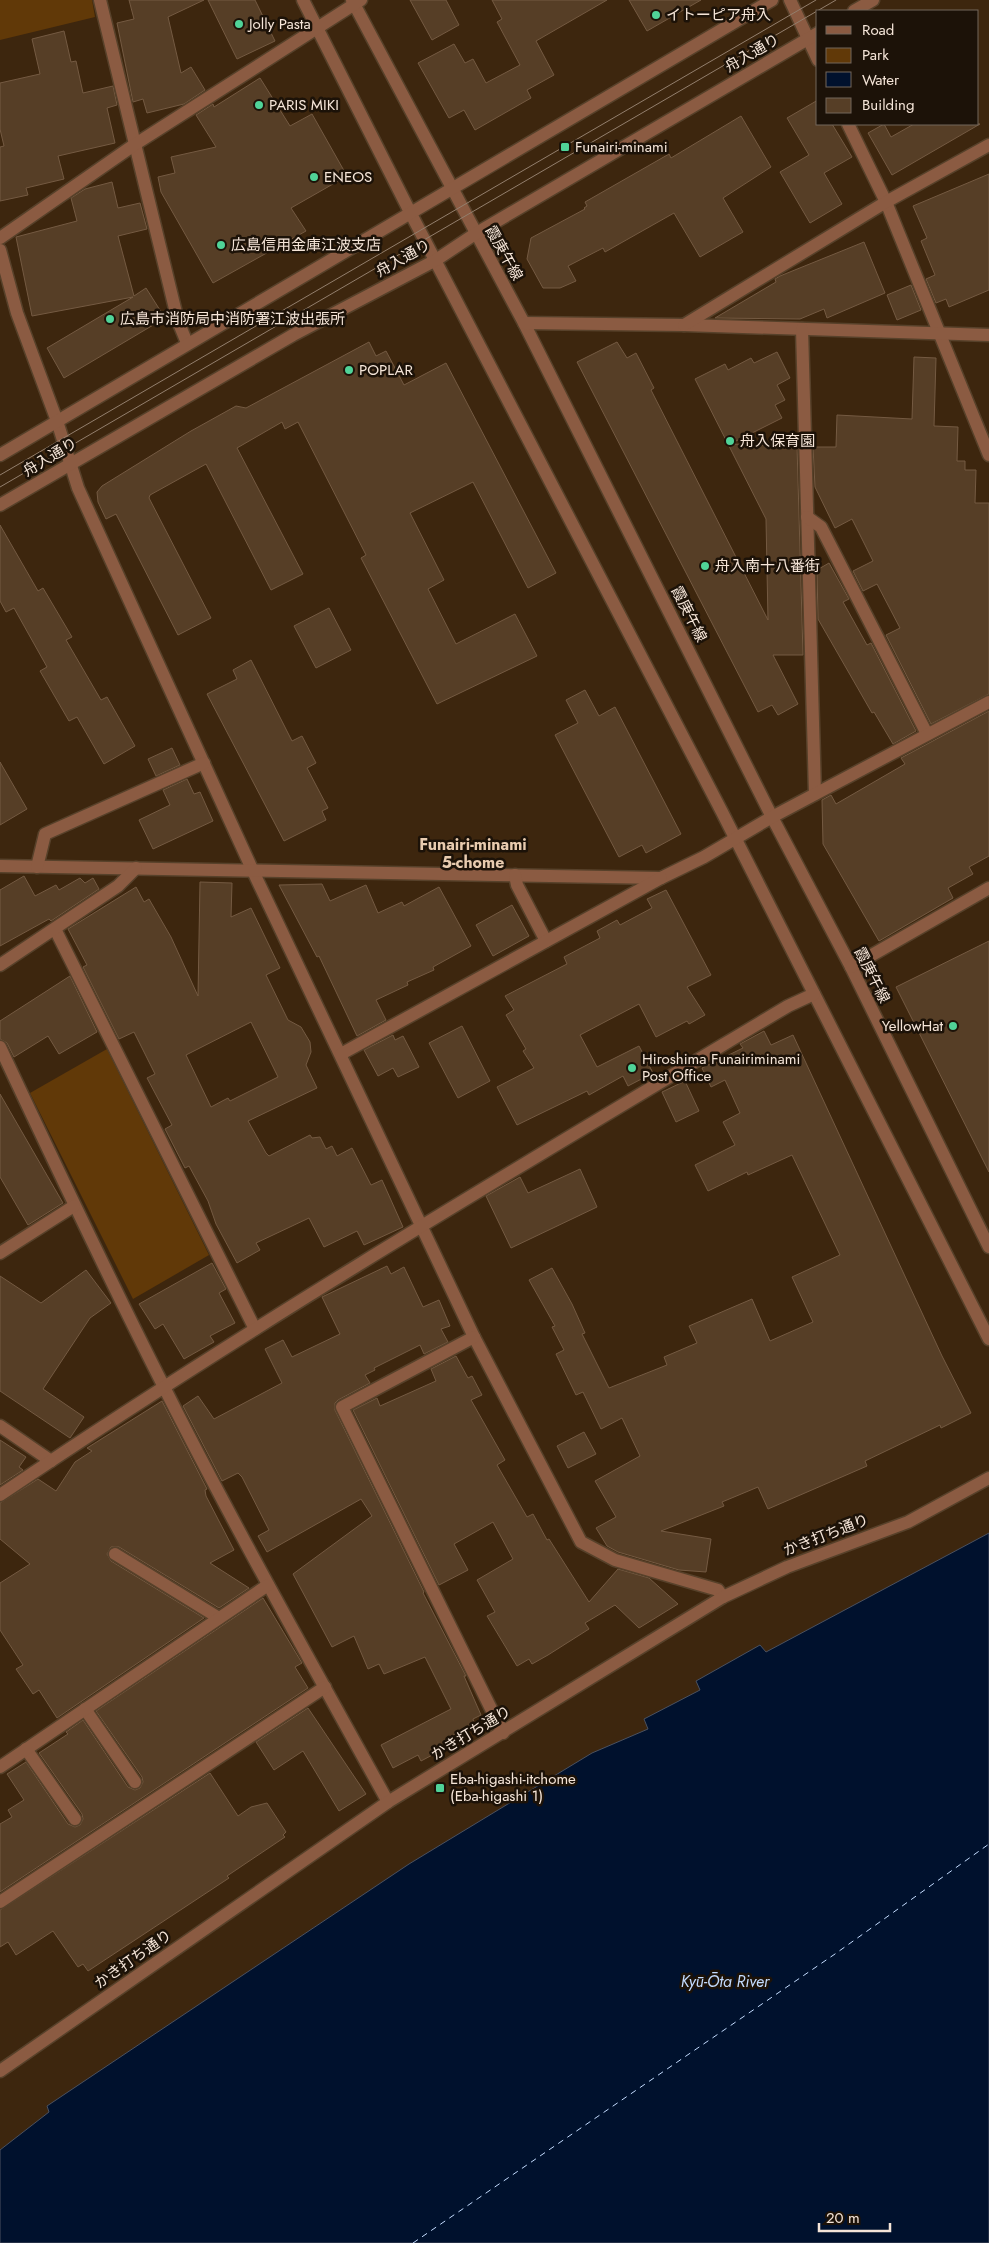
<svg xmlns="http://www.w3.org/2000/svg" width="989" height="2243" viewBox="0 0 989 2243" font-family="Jost,'Noto Sans JP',sans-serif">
<rect width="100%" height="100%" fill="#3d260e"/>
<!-- green -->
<g fill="#613908">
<polygon points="0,0 92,0 95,17 0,40"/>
<polygon points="107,1049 209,1255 133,1299 30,1093"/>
</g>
<!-- water -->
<polygon fill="#00112d" stroke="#4a5160" points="989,1533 989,2243 0,2243 0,2150 49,2112 47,2106 409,1864 592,1753 648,1729 644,1719 700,1690 696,1681 760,1645 766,1652"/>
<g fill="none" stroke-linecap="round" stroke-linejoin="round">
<!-- ferry -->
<polyline stroke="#c3dbfe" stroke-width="1" stroke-dasharray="6 5" stroke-linecap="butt" points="413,2243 835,1954 989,1844"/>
</g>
<!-- building -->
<g fill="#563e26" stroke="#745a42" fill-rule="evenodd">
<polygon points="129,0 204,0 168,17 181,73 191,67 205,90 184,104 147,113 143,99 133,102 117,23 134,19"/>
<polygon points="208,0 255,0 275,41 237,59"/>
<polygon points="410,0 446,0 459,25 432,40"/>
<polygon points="492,0 607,0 536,41 554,75 527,90 531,98 475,130 464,110 449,118 418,63 454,44 465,63 473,59 486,83 520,65 497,22 502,19"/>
<polygon points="629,0 701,0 647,31"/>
<polygon points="64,31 71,62 76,61 83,93 113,86 117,105 107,108 115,143 58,156 64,179 26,188 28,195 0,201 0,147 4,146 0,129 0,83 40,74 32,39"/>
<polygon points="260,78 290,126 312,114 347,176 291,208 306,231 213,283 161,192 158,177 175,173 171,157 216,147 196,115 213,104 214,107"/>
<polygon points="818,100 818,124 832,124 852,157 824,173 842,204 810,223 780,172 809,155 787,118"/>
<polygon points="741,116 771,167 723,198 743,232 700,257 674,213 605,252 603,248 568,266 576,281 560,288 543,288 527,259 531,238 585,209 584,208 587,206 585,202 669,154 671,158"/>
<polygon points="884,124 891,137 914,124 980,124 892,175 868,133"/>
<polygon points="989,174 989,290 949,307 946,299 936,303 926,279 935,275 921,241 927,238 913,206"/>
<polygon points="112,182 118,208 140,203 147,229 118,236 134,296 146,288 165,318 64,378 47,348 133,297 32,316 16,237 77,221 71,198 85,189"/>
<polygon points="864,242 885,293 827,318 824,309 800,319 715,318 776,282 775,279 780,276"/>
<polygon points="911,285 921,310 897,320 887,295"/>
<polygon points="369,342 376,356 386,351 404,385 446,363 556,573 528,588 473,482 410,513 444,580 428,589 456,644 515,614 537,656 437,704 361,558 366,555 298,422 285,429 282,422 237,448 303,574 271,590 206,464 150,495 149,498 211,618 178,635 116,514 106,519 98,502 97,492 102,486 191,431 236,406 246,408"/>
<polygon points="617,342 627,358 636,353 654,388 651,390 768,620 766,519 695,379 725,364 728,370 751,358 754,363 777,352 790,378 777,385 785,400 775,405 782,418 730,444 797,446 803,655 773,655 798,704 778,715 772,705 758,712 577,362"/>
<polygon points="914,357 936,358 934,426 958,427 957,461 965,461 965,470 976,470 975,503 989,503 989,694 931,724 886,635 900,628 877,584 863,591 853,571 873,561 852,519 835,528 815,487 813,447 836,447 837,415 912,419"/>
<polygon points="0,525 38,591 43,588 72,637 66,640 101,700 107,697 135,746 104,764 77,717 69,721 40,671 47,667 14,608 6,612 0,601"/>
<polygon points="829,563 849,599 843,602 867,645 871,643 916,731 893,744 874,712 872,713 818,619 817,570"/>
<polygon points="329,608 351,650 316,668 294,626"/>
<polygon points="251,660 292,741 302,736 316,763 307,768 328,808 322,811 326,820 284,841 207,694 237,679 233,670"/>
<polygon points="585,690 599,716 615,707 681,834 646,853 642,845 619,857 555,735 578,723 566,700"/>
<polygon points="989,711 989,856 969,867 973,874 948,888 953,898 879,941 823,844 822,800 831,795 836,804 905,764 901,758"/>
<polygon points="172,748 180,765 156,776 148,759"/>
<polygon points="0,762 27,809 0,825"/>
<polygon points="187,779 194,794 200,792 213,821 153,849 139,820 170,805 163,790"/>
<polygon points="24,876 35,896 56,885 59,890 80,878 85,883 93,878 99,889 51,921 49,919 0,946 0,890"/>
<path d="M200,882L232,883L231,917L251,908L280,968L266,975L288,1020L301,1027L310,1042L311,1052L306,1065L317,1088L248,1121L266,1153L269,1156L310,1135L312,1138L320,1137L326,1149L332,1146L337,1156L352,1148L371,1185L382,1180L403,1227L364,1245L357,1231L324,1247L309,1218L256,1243L260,1250L237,1263L216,1224L208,1201L189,1166L185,1168L165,1129L172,1125L147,1078L155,1074L134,1032L119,1039L83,967L87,965L68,929L136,887L144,902L149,899L171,937L198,996ZM251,1022L278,1077L230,1101L228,1098L211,1107L186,1055Z"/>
<polygon points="322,884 330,901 366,885 378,913 402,902 404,906 439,887 471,946 433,967 434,970 407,982 408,985 376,1000 386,1020 357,1036 319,956 317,957 279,885"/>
<polygon points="666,890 711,975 687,987 705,1015 689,1024 687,1021 656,1037 639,1004 580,1035 597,1067 639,1046 653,1073 628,1086 623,1076 589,1095 587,1091 517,1125 497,1087 534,1068 523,1051 526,1049 506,1015 514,1010 505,996 567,964 564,957 600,938 597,931 617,920 620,925 652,908 647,899"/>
<polygon points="512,905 529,936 493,956 476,925"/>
<polygon points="989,941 989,1172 896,987"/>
<polygon points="70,976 97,1032 59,1054 48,1036 14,1057 7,1043 0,1039 0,1021"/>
<polygon points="462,1026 490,1081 458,1098 429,1043"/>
<polygon points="764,1031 771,1045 793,1035 942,1356 971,1413 941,1428 940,1425 865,1461 867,1466 768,1509 758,1487 722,1502 724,1506 661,1531 711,1539 706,1572 679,1570 618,1552 607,1546 596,1528 616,1517 595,1481 640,1456 622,1418 601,1429 583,1392 576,1395 556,1354 564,1350 552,1327 555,1326 529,1280 552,1268 572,1304 585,1333 582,1334 609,1388 667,1365 664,1357 697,1343 689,1326 752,1299 770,1341 813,1322 792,1277 840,1255 792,1155 748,1175 747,1172 708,1191 695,1165 735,1145 723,1122 740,1113 725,1080 711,1087 702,1068 743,1048 740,1044"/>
<polygon points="393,1035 395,1040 403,1036 419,1067 398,1077 393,1068 378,1076 364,1050"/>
<polygon points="685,1081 699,1111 676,1122 662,1092"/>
<polygon points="0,1094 63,1203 28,1225 0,1177"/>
<polygon points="580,1169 597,1207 511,1248 486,1196 520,1177 528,1193"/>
<polygon points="212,1263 226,1289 219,1293 235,1323 210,1336 214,1342 184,1359 163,1324 155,1329 139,1304"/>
<polygon points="387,1266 391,1274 404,1267 423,1307 439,1300 450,1326 441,1329 448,1342 424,1354 420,1345 374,1368 375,1370 365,1375 370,1383 338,1400 335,1403 335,1410 424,1592 423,1593 466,1676 464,1676 481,1715 473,1719 474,1723 450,1737 453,1744 421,1761 418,1755 393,1768 381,1745 451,1709 425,1657 384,1674 379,1664 368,1669 354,1636 332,1647 293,1574 372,1516 361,1499 267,1552 258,1536 269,1530 242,1477 238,1473 222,1481 183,1406 198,1396 214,1419 282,1383 265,1349 283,1340 292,1357 340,1334 322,1297"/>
<polygon points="86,1270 111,1303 90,1318 43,1389 84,1417 70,1438 0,1391 0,1276 41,1303"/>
<polygon points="456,1356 468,1378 472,1376 482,1395 471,1400 505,1460 497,1465 527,1517 533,1514 547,1540 549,1539 589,1602 618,1569 649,1578 678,1604 639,1628 615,1605 585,1623 589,1629 548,1655 532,1664 529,1659 517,1666 487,1616 495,1612 477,1580 513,1559 493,1522 454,1544 468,1570 439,1585 353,1410 377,1398 380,1406 436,1381 431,1369"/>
<polygon points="162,1401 207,1489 205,1490 206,1496 234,1550 210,1563 249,1588 219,1608 119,1547 111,1547 107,1554 111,1561 204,1618 57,1718 39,1690 33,1694 16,1669 23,1665 0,1630 0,1583 30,1564 0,1539 0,1503 38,1479 56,1491 75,1462 92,1451 87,1448"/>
<polygon points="584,1432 596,1454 568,1468 557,1446"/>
<polygon points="0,1440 26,1457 19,1467 23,1470 0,1485"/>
<polygon points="263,1598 302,1663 295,1667 308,1688 0,1892 0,1824 12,1817 8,1810 24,1800 7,1774 26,1762 68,1824 75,1827 80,1825 83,1819 82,1814 39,1753 68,1734 66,1732 83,1720 128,1787 135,1790 140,1788 143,1782 142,1777 96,1711"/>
<polygon points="308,1708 366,1794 339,1811 303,1751 274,1770 256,1742"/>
<polygon points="210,1773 238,1816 251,1807 267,1803 286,1832 283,1835 285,1837 227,1876 229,1878 88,1971 83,1964 78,1967 53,1931 16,1955 8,1942 0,1947 0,1910"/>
</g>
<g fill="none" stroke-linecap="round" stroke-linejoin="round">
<!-- minor casing -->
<g stroke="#57412a" stroke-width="15">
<g id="minor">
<polyline points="100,0 178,321 187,343"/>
<polyline points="303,0 410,212 722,812 989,1339"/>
<polyline points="352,0 524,323 772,817 851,967 989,1247"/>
<polyline points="790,0 818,60"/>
<polyline points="854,11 873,0"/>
<polyline points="848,124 886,202 989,455"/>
<polyline points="0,238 134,145 361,0"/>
<polyline points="0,250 17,313 57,421 78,488 252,869 474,1337 581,1542 615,1560 718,1590 723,1597"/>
<polyline points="524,323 684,325 989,335"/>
<polyline points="684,325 886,202 989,145"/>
<polyline points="802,329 815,794"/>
<polyline points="0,455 772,0"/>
<polyline points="0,505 293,335 436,260 475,234 818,33"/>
<polyline points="807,517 821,527 927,734"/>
<polyline points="0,866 661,878 704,857 772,817 989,702"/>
<polyline points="37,867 45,834 204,763"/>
<polyline points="515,875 517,885 546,941"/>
<polyline points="55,929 255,1329"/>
<polyline points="0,965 118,886 136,868"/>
<polyline points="851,967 989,888"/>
<path d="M0,1047C53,1160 106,1273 163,1385C234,1526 312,1664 388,1802"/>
<polyline points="341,1054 661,878"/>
<polyline points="0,1253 74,1206"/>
<polyline points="474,1337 342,1407 503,1733"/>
<polyline points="0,1426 51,1461"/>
<path d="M0,1495C256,1322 522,1165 788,1006L814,994"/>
<polyline points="115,1554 219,1618"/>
<polyline points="85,1709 135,1782"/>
<polyline points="26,1749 75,1819"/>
<polyline points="0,1767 268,1585"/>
<polyline points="0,1902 325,1687"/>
<polyline points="0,2071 388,1802 723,1597 787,1567 908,1522 989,1478"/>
</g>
</g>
<!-- minor -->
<use href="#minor" stroke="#8b5b42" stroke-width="12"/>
<!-- tram -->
<g stroke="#937f6d" stroke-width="1">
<polyline points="0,475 816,0"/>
<polyline points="0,487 836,0"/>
</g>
</g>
<!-- markers -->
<g fill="#50d398" stroke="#1c1208" stroke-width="2">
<circle cx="656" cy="15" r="5"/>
<circle cx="239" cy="24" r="5"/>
<circle cx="259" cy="105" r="5"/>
<rect x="560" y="142" width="10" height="10" rx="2.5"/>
<circle cx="314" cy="177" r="5"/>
<circle cx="221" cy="245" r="5"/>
<circle cx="110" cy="319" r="5"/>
<circle cx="349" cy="370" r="5"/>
<circle cx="730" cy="441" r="5"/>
<circle cx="705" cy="566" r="5"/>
<circle cx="953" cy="1026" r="5"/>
<circle cx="632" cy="1068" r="5"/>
<rect x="435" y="1783" width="10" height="10" rx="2.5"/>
</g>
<g text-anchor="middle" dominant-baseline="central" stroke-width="5" stroke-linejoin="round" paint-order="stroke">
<!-- poi labels -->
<g font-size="15" fill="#f5e5d8" stroke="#1c1208" text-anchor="start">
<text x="666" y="15">イトーピア舟入</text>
<text x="249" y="24">Jolly Pasta</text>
<text x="269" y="105">PARIS MIKI</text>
<text x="575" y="147">Funairi-minami</text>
<text x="324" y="177">ENEOS</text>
<text x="231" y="245">広島信用金庫江波支店</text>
<text x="120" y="319">広島市消防局中消防署江波出張所</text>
<text x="359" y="370">POPLAR</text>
<text x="740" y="441">舟入保育園</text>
<text x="715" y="566">舟入南十八番街</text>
<text x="943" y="1026" text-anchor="end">YellowHat</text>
<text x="642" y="1059">Hiroshima Funairiminami<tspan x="642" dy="17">Post Office</tspan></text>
<text x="450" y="1779">Eba-higashi-itchome<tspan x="450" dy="17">(Eba-higashi 1)</tspan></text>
</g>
<!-- street labels -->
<g font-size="15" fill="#f5e5d8" stroke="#1c1208">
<text transform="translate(752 53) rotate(-30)">舟入通り</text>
<text transform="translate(504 253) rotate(61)">霞庚午線</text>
<text transform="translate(403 258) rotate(-29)">舟入通り</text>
<text transform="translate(50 457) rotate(-31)">舟入通り</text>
<text transform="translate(689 614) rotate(63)">霞庚午線</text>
<text transform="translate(872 975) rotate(63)">霞庚午線</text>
<text transform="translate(826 1535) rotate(-21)">かき打ち通り</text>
<text transform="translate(471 1733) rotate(-31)">かき打ち通り</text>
<text transform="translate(133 1959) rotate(-35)">かき打ち通り</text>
</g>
<!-- neighbourhood labels -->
<g font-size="16" font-weight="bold" fill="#e8cbaf" stroke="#1c1208">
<text x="473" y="844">Funairi-minami<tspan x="473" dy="18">5-chome</tspan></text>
</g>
<!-- water labels -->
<g font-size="16" font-style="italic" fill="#c3dbfe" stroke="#1c1208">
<text x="725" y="1981">Kyū-Ōta River</text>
</g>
</g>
<!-- legend -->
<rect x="816" y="10" width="162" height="115" fill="#1c1208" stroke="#73665b"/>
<rect x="826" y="26" width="25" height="8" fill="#8b5b42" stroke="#73665b"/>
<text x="862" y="35" font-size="15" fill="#f5e5d8">Road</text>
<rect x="826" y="48" width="25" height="15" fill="#613908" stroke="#73665b"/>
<text x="862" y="60" font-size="15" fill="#f5e5d8">Park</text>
<rect x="826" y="72" width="25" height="15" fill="#00112d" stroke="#73665b"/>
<text x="862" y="85" font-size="15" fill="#f5e5d8">Water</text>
<rect x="826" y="98" width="25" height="15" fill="#563e26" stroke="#73665b"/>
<text x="862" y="110" font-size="15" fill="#f5e5d8">Building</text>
<!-- scale -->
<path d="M819 2223v8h71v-8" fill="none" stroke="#f5e5d8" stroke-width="2.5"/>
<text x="826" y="2223" font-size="15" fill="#f5e5d8" stroke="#1c1208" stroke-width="4" paint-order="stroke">20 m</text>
</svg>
